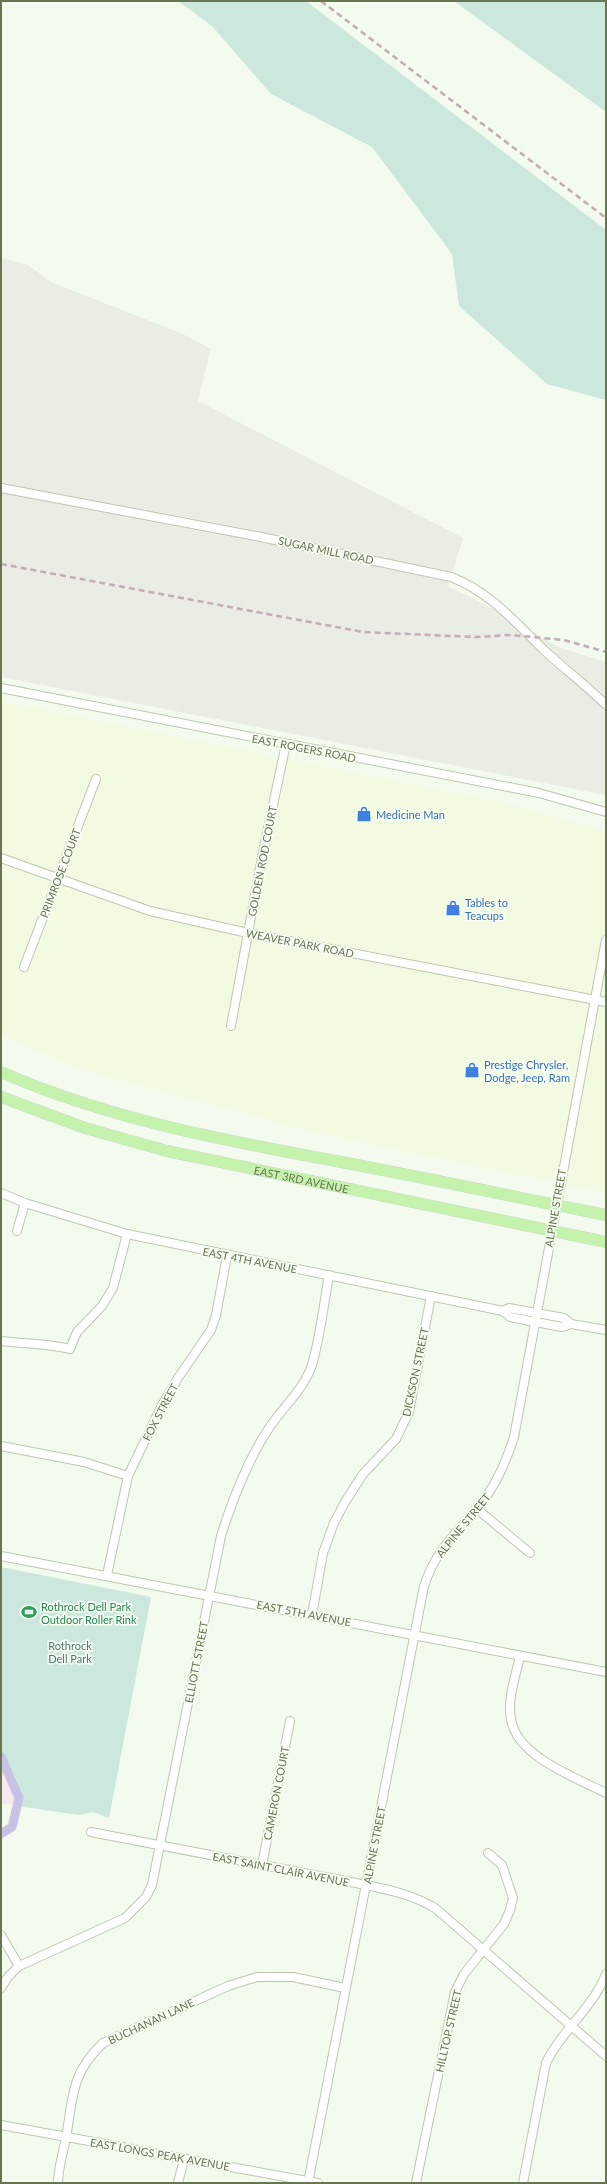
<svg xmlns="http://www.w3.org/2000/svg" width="607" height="2184" viewBox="0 0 607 2184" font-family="Lato,sans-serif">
<rect width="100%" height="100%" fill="#f2fbed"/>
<!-- commercial -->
<polygon fill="#f2fae2" points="1,701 500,802 606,831 606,1193 317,1133 80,1069 1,1034"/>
<!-- industrial -->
<polygon fill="#e9ede4" points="1,258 28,265 51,282 183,334 211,349 198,401 463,538 448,586 505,615 558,647 606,662 606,795 1,677"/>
<!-- education -->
<polygon fill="#f8e9ee" points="1,1757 19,1798 17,1806 1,1803"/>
<!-- green -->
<g fill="#cce8dd">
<polygon points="178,1 306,1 606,230 606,400 547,384 459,306 452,254 372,147 271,94 212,26"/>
<polygon points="454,1 606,1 606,112"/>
<polygon points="1,1567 151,1597 109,1818 93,1812 79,1815 17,1806 19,1798 1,1757"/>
</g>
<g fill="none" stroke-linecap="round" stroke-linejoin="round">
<!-- canal -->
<polyline stroke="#c8c2e4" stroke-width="9" points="1,1757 19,1798 12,1827 1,1834"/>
<!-- minor casing -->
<g stroke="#bcc8ad" stroke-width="10">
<g id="minor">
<path d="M1,488L256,536L451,577C490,592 515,622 544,650C564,669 586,685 606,705"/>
<polyline points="1,688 539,793 606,812"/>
<polyline points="1,858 150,911 248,933 606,1002"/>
<polyline points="24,967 96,779"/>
<polyline points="231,1026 263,852 286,744"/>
<polyline points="1,1193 25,1203 127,1234 503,1311 510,1317 535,1322 562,1327 571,1324 606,1330"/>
<polyline points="17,1231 25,1203"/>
<polyline points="503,1311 509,1308 564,1318 571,1324"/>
<path d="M1,1341C24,1344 47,1343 70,1349L77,1332L102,1306L113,1288L127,1234"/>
<polyline points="1,1446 84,1462 128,1476"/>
<polyline points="477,1509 530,1553"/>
<polyline points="1,1556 606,1672"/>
<polyline points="107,1575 128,1476 162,1405 178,1378 211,1330 216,1315 227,1256"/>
<polyline points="312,1615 323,1553 334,1523 345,1502 363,1474 396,1439 409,1412 431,1296"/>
<path d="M520,1656C516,1675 507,1699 511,1719C517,1757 575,1777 606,1793"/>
<path d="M91,1832L366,1885C390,1890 413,1895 435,1908L606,2056"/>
<polyline points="262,1865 290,1721"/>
<polyline points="1,1935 19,1966"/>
<path d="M1,1988L8,1977L19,1966L125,1918L146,1897L152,1885L221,1536C233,1498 247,1461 269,1428C283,1407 304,1389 312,1365C320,1338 324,1303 329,1275"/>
<polyline points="1,2125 318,2183"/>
<path d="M58,2183C58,2168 63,2153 66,2138C73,2097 71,2073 103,2043L228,1986L257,1977H293L345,1988"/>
<polyline points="178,2183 184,2159"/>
<path d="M308,2183L424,1586C438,1544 461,1531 485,1498C499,1479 507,1459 514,1437L606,940"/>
<polyline points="416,2183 455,1992 464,1974 504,1924 510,1910 513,1898 502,1865 488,1853"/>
<path d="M523,2183L546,2063C561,2031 593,2008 606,1974"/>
</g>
</g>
<!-- major casing -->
<g stroke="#d4d8ce" stroke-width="12">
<g id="major">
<path d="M1,1072C108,1119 222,1140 336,1161C426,1178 516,1197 606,1215"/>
<path id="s1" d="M1,1097L85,1128L167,1151L606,1242"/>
</g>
</g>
<!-- minor -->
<use href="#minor" stroke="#fff" stroke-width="8"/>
<!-- major -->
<use href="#major" stroke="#c5f2ad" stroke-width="11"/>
<!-- rail -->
<g stroke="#c5abb6" stroke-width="2.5" stroke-dasharray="6 4" stroke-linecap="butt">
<polyline points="321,1 606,218"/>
<polyline points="1,564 363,632 475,637 511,635 564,640 606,652"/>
</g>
</g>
<!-- icons -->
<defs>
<g id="shop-bare" transform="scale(1.2)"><path d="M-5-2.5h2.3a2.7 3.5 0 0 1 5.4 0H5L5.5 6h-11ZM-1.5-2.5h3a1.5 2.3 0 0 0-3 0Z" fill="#3f7fe0" stroke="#f7fef3" stroke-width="2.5" paint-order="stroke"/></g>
<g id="stadium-bare" transform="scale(1.2)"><path d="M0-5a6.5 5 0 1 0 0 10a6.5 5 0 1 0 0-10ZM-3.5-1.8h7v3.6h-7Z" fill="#2e9e5b" stroke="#f7fef3" stroke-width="2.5" paint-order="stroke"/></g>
</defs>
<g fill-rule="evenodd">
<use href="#shop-bare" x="364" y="814"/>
<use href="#shop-bare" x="453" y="908"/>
<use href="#shop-bare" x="472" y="1070"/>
<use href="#stadium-bare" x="29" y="1612"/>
</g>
<g text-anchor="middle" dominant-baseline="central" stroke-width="3.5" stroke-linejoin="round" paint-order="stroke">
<!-- street labels -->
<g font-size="11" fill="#677551" stroke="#f7fef3">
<text transform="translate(326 550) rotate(12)">SUGAR MILL ROAD</text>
<text transform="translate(304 748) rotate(11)">EAST ROGERS ROAD</text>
<text transform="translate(262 861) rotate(-79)">GOLDEN ROD COURT</text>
<text transform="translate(60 873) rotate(-69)">PRIMROSE COURT</text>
<text transform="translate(300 943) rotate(11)">WEAVER PARK ROAD</text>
<text stroke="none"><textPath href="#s1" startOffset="312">EAST 3RD AVENUE</textPath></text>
<text transform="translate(555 1208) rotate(-80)">ALPINE STREET</text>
<text transform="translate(250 1260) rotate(11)">EAST 4TH AVENUE</text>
<text transform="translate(415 1372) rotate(-78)">DICKSON STREET</text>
<text transform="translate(160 1412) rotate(-62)">FOX STREET</text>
<text transform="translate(463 1525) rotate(-51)">ALPINE STREET</text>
<text transform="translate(304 1613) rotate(11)">EAST 5TH AVENUE</text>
<text transform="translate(196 1662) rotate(-79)">ELLIOTT STREET</text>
<text transform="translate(276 1793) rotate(-79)">CAMERON COURT</text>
<text transform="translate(374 1845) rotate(-79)">ALPINE STREET</text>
<text transform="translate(281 1869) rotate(11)">EAST SAINT CLAIR AVENUE</text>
<text transform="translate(151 2021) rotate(-25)">BUCHANAN LANE</text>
<text transform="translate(448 2031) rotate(-77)">HILLTOP STREET</text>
<text transform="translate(160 2154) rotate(10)">EAST LONGS PEAK AVENUE</text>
</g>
<!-- shop labels -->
<g font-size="11" fill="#366cbe" stroke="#f7fef3" text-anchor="start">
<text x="376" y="814">Medicine Man</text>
<text x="465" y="902">Tables to<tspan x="465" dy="13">Teacups</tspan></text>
<text x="484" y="1064">Prestige Chrysler,<tspan x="484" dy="13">Dodge, Jeep, Ram</tspan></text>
</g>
<!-- leisure labels -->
<g font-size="11" fill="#27864d" stroke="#f7fef3" text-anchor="start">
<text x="41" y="1606">Rothrock Dell Park<tspan x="41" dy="13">Outdoor Roller Rink</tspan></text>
</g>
<!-- park labels -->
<g font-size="11" fill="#4a796c" stroke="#f7fef3">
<text x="70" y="1645">Rothrock<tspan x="70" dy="13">Dell Park</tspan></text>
</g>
</g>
<!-- border -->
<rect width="607" height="2184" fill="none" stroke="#677551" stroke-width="4"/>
</svg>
